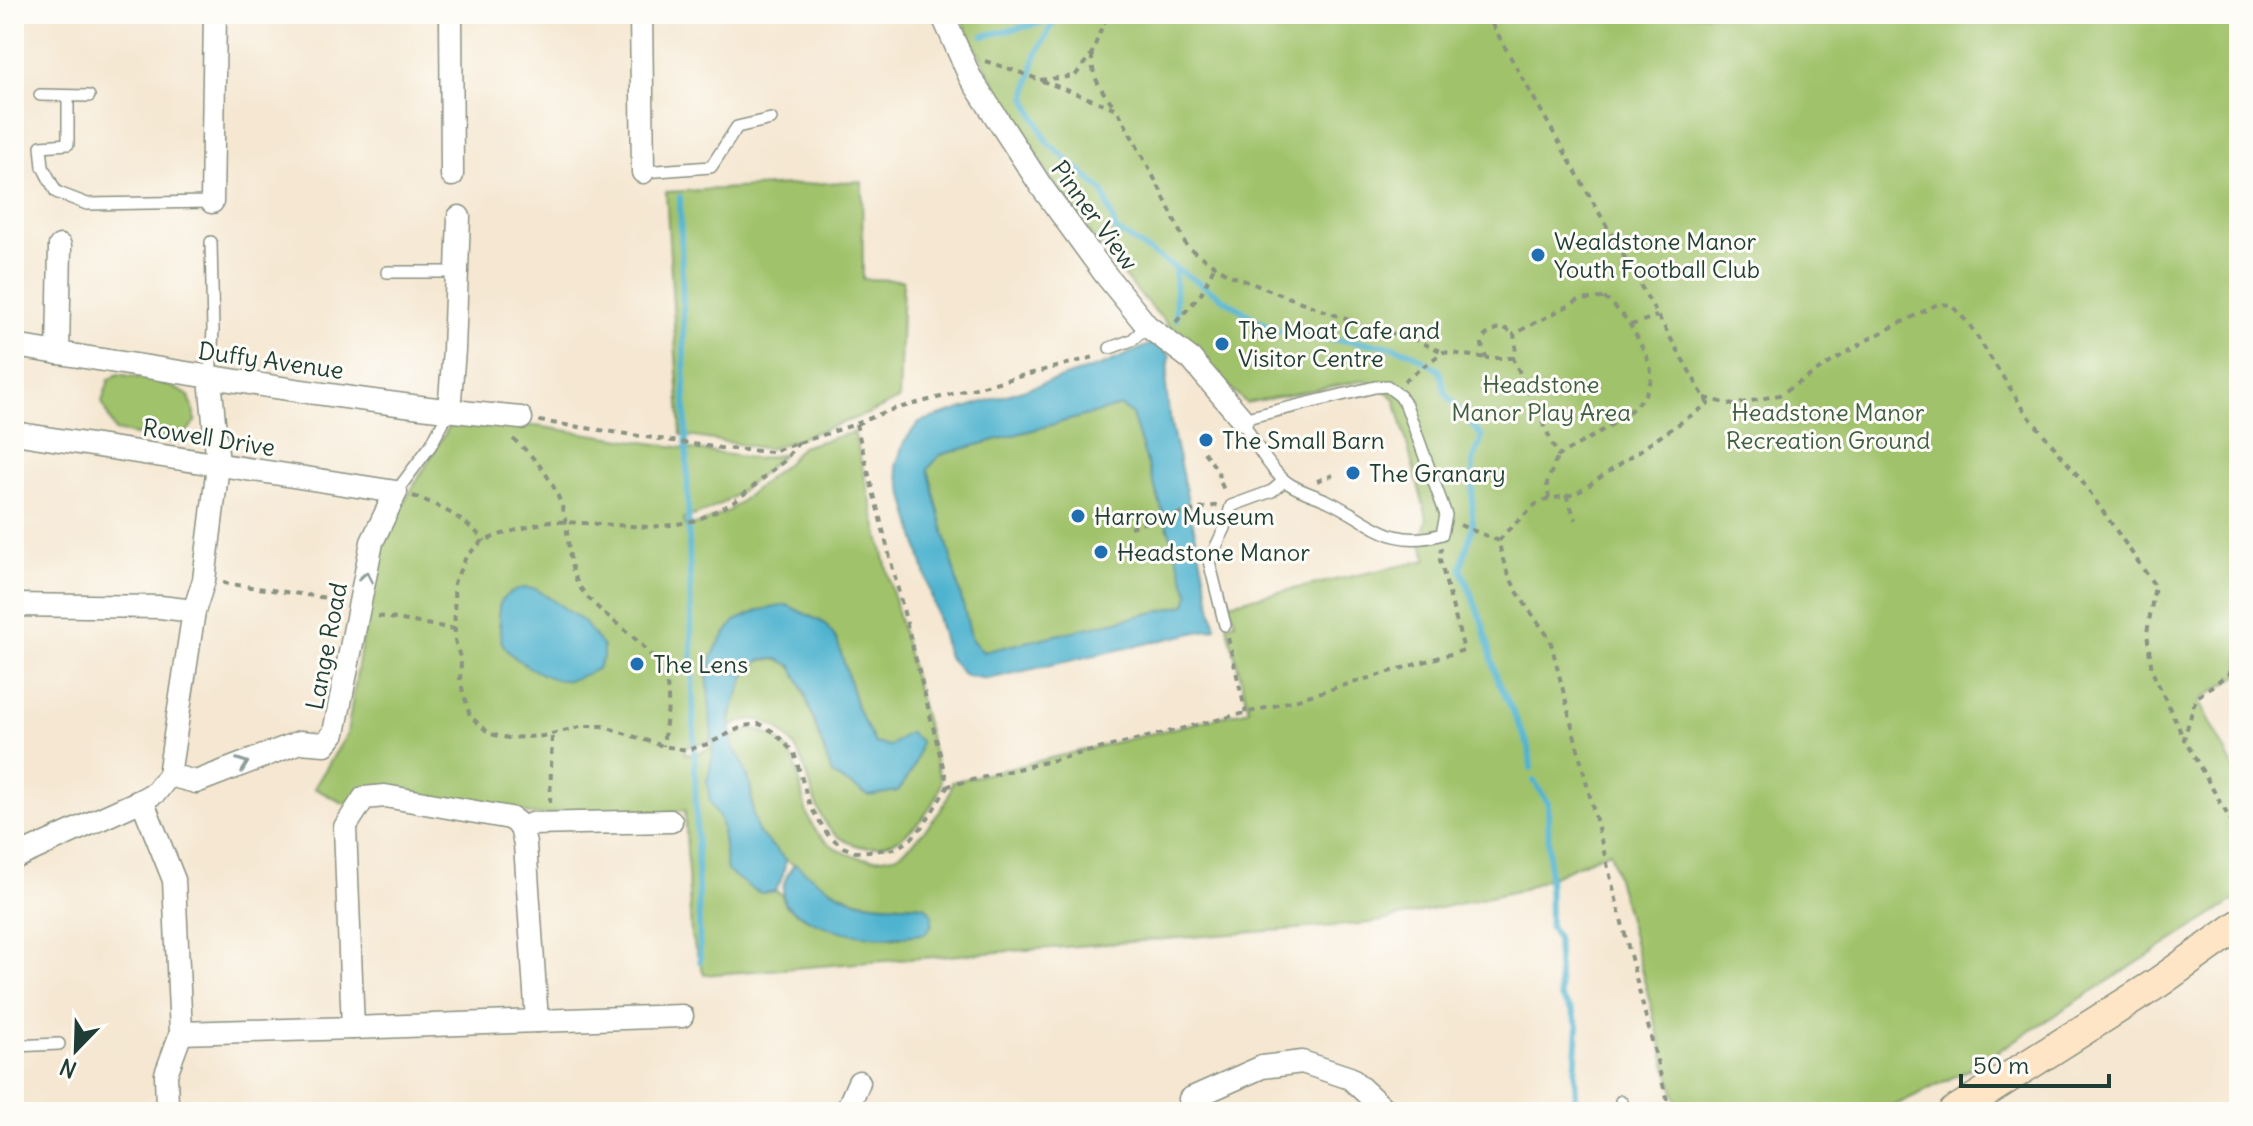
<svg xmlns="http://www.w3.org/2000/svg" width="2253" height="1126" viewBox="0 0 2253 1126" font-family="Delius,sans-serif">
<rect width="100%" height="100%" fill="#fdfcf7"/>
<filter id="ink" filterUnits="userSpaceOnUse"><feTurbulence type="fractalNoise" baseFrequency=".0125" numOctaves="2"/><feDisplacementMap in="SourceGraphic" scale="16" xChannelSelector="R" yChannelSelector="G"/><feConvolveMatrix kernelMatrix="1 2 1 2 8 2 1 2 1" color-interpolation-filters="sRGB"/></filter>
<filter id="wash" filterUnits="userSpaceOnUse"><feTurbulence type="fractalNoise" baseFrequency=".006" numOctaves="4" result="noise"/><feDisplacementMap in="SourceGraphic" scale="32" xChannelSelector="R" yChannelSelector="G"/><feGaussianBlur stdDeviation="1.8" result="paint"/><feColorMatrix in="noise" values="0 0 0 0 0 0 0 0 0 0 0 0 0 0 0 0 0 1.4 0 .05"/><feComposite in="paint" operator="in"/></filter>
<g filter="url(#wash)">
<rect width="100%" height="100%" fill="#f5e7d1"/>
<!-- green -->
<g fill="#a0c26b" stroke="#608050" stroke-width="2" fill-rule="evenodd">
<path d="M959,14H2239V675L2199,701L2239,778V898L1970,1069L1881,1112H1679L1610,851L1521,890L1372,923L704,975L691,937L685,810L657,815L560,811L541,816L376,787L345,804L314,788L347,734L377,548L450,425L536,426L757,459L783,454C752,482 725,510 683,518L686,527L702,523L729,511L788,462L801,447L854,432L899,619L941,782C938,803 919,824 903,836C893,844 880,846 868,847C853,847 833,836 826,824C805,792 812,753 775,727C759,716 745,718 730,728C730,716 739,681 747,671C760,654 786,656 797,673L832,774L869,796L909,733L890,747L875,744L858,710L837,640L824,623L787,605L735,621L717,646L707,670L712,739L703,743L685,747V754H697L713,746V755L707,781L710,802L721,821L727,871L761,893L775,891L781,894L785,905C818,931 860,935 901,938L925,906C902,904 879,906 858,900C834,894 769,853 758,831C750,816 754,798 750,783C746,767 733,753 731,738L753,728C766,732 780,740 788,751C801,769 800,795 808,816C819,845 852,862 882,858C887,857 895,857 899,854C907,849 916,840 922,833C935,818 950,802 952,782L1249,710L1227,625L1235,622L1229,603L1427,560L1421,540L1427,518L1395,399L1388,393L1366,380L1246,403C1200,357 1153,312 1112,262C1049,185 1002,102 959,14ZM536,589L584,622L597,669L569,680L524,665L502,643L498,614Z"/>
<polygon points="862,181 863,279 903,280 899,399 870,413 769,449 681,435 666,192"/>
<path d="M118,374C143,378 167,382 189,396L196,420L179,443L115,431L102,402L109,380Z"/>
<polygon points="1121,406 1132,415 1189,594 1186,605 983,652 972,640 927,470 940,455"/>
</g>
<!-- water -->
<g fill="#50b3cf" stroke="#387882" stroke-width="2" fill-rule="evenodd">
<path d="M1158,344L1170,356L1166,385L1169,415L1216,628L988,679L964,675L948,657L896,466L904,442L919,422L1103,365L1149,345ZM1121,406L1132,415L1189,594L1186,605L983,652L972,640L928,469L940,455Z"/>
<path d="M523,588L536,589L570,612L584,622L603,647V658L597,669C588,673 577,679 568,680C550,683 511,659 503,644C500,639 500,630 500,625C496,602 500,595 523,588Z"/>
<path d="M787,605L824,623L837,640L858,710L875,743L890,746L909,732L920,741C918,762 910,776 898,791L869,796L832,774L804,691L792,666L778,659H762L747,671L730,716L732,745L742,761L750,784L753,815L758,832L786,860C784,871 782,881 775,891L761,893L752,889L727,871L721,821L710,802L707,781L713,755L707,670L717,646L735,621L760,610Z"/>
<path d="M795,864C814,878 833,893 855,900C878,906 902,904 925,906L932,914V924L926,933C879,942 823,935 785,904C780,890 785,875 795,864Z"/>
</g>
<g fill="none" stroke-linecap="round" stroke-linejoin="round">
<!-- stream -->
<g stroke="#50b3cf" stroke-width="6">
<polyline points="1074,14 1063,15 1055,20 1036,55 1026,98 1047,142 1103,191 1116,230 1260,322 1289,335 1385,345 1410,352 1439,370 1446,394 1482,437 1473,462 1472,529 1461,568 1483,624 1496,676 1529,747 1531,768"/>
<polyline points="983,36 1055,20"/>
<polyline points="680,197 700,961"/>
<polyline points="1175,269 1176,319"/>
<polyline points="1534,781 1548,803 1550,926 1557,938 1560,997 1572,1011 1578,1026 1575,1075 1576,1102 1580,1112"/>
</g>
</g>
</g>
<g filter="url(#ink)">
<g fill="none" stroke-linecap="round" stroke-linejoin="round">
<!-- lane casing -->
<g stroke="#8a9282" stroke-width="14">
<g id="lane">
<polyline points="40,95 89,96"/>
<polyline points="68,97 68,144 41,146 43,167 56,192 87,204 212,202"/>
<polyline points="643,172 711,167 737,127 771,119"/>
<polyline points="387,272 457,272"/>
<polyline points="1110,348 1132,340 1147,326"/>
<polyline points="210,377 213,330 211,242"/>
<path d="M1387,386L1400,396L1406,405L1446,515L1442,534C1390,550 1371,521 1328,501C1315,495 1295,490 1284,480C1269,468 1250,436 1242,419L1375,387Z"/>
<polyline points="396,492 431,445 449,411"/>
<polyline points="1225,625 1209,561 1225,528 1231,506 1272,491 1284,481"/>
<polyline points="14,1046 59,1044"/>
<polyline points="1621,1101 1624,1112"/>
</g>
</g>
<!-- street casing -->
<g stroke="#8a9282" stroke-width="25">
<g id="street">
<polyline points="451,14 452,175"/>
<polyline points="641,14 643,172"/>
<polyline points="942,14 970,77 1041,186 1105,274 1147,326 1191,359 1242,419"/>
<polyline points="212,202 215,14"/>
<path d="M14,346C183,372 351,402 521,418"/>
<polyline points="58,353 60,246"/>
<polyline points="449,411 454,350 459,217"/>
<polyline points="14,433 396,492 372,542 334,733 325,744 300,742 196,782 169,775"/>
<polyline points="14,605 160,607 194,611"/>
<polyline points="169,775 194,611 204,580 218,465 210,378"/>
<polyline points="142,800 174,880 181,1033 353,1028 345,827 364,798 385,796 510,818 516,822 521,828 532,824 671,821"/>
<polyline points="14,858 142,800 156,792 169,775"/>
<polyline points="537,1021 682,1016"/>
<polyline points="353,1028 537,1021 525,844 521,828"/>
<polyline points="1190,1099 1262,1067 1302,1062 1350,1078 1387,1112"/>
<polyline points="167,1106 166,1074 181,1033"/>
<polyline points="846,1112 859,1082"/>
</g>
</g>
<!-- secondary casing -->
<g stroke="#8a9282" stroke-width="33">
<polyline id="secondary" points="1954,1112 2159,982 2239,925"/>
</g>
<!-- path -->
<g stroke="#8a9282" stroke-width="4" stroke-dasharray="6 6" stroke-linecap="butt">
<path d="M1486,14L1708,404L1576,494L1549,499L1536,504L1505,533L1499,541C1504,580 1528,608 1550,639L1670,1112"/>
<path d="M1092,55C1091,78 1102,91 1115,107"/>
<polyline points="985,61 1016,71 1117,109 1161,191 1187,247 1227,274 1359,324 1413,339 1443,352"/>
<polyline points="1040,80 1075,76 1092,53 1103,24 1110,14"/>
<path d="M1604,298C1623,312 1632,326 1642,347C1647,358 1654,370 1650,383C1641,415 1585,439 1558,456L1513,358L1516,347L1514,334L1579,300Z"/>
<polyline points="1176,322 1201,294 1215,265"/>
<polyline points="1631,325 1657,316"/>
<path d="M1513,358H1487C1476,339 1484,333 1503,327L1514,334"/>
<polyline points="1404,381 1443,352 1487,358"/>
<polyline points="1705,398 1733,405 1779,395 1865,341 1938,304 1951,305 1969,324 2026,413 2079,477 2155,586 2147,633 2152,671 2184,739"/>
<polyline points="539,421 720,448 771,452 856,424 887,411 1098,356"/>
<polyline points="856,424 948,786 1274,706 1464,650 1440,560 1441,548"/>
<path d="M513,439C538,459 559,487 565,519C570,543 567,569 582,590C606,623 648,637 665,679C672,698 665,725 663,746"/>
<polyline points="799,442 784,461 748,491 731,504 697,520 673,525 648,527 549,521 499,535 481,542 466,557 454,583 455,640 461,661 460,681 470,716 490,734 508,738 543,736 584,726 602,726 663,746 687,750 708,744 744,726 760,724 774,732 794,753 810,806 828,835 843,847 855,852 895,849 911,839 925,823 948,786"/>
<polyline points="1204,452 1218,471 1219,479 1225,492"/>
<polyline points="1317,481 1333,475"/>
<polyline points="1566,495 1576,520"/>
<path d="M413,496C440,505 466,520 485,541"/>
<polyline points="1549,499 1547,483 1558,455"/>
<polyline points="1460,525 1499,541"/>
<polyline points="1130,527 1164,517 1218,505"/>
<polyline points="223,583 341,600"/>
<polyline points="378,616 455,629"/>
<polyline points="1228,638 1246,713"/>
<polyline points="2239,661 2228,674 2196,698 2184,739 2239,835"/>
<polyline points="550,803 552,733"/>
</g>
<!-- lane -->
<use href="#lane" stroke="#fff" stroke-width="11"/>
<!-- street -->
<use href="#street" stroke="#fff" stroke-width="22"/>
<!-- secondary -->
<use href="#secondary" stroke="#fee5c5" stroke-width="30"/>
</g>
<!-- one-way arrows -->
<defs><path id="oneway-chevron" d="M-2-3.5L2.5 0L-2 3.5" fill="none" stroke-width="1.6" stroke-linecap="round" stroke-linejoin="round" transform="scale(2)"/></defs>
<g stroke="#8f9e9a">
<use href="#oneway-chevron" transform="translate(366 577) rotate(-80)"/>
<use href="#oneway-chevron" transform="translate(243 764) rotate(-21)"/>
</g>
</g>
<!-- markers -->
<g fill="#1f6fb2" stroke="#fdfcf7" stroke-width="3">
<circle cx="1538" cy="255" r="8"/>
<circle cx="1222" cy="344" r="8"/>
<circle cx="1206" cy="440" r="8"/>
<circle cx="1353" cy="473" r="8"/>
<circle cx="1078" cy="516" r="8"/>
<circle cx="1101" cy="552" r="8"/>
<circle cx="637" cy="664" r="8"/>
</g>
<g text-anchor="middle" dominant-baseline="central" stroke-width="6" stroke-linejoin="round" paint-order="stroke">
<!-- street labels -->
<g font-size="24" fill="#1f3d34" stroke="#fdfcf7">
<text transform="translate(1095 215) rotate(54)">Pinner View</text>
<text transform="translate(271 360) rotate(8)">Duffy Avenue</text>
<text transform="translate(209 437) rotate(9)">Rowell Drive</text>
<text transform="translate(326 646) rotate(-79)">Lange Road</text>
</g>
<!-- poi labels -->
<g font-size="24" fill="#1f3d34" stroke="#fdfcf7" text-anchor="start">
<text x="1554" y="241">Wealdstone Manor<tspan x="1554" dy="28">Youth Football Club</tspan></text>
<text x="1238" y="330">The Moat Cafe and<tspan x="1238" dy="28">Visitor Centre</tspan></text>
<text x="1222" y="440">The Small Barn</text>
<text x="1369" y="473">The Granary</text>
<text x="1094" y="516">Harrow Museum</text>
<text x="1117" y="552">Headstone Manor</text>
<text x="653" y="664">The Lens</text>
</g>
<!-- park labels -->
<g font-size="24" fill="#3f5e42" stroke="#fdfcf7">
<text x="1541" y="384">Headstone<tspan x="1541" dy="28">Manor Play Area</tspan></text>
<text x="1828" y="412">Headstone Manor<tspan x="1828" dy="28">Recreation Ground</tspan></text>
</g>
</g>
<!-- margin -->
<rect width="2253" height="1126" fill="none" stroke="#fdfcf7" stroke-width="48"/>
<!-- north arrow -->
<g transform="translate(76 1050) rotate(203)" stroke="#fdfcf7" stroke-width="6" paint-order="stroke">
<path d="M0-6L14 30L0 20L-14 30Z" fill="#1f3d34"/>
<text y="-12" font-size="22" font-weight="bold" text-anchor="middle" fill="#1f3d34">N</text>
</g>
<!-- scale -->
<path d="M1961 1074v12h148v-12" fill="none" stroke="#1f3d34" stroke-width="4"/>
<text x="1973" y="1074" font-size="24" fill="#1f3d34" stroke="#fdfcf7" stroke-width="6" paint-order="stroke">50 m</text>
</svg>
